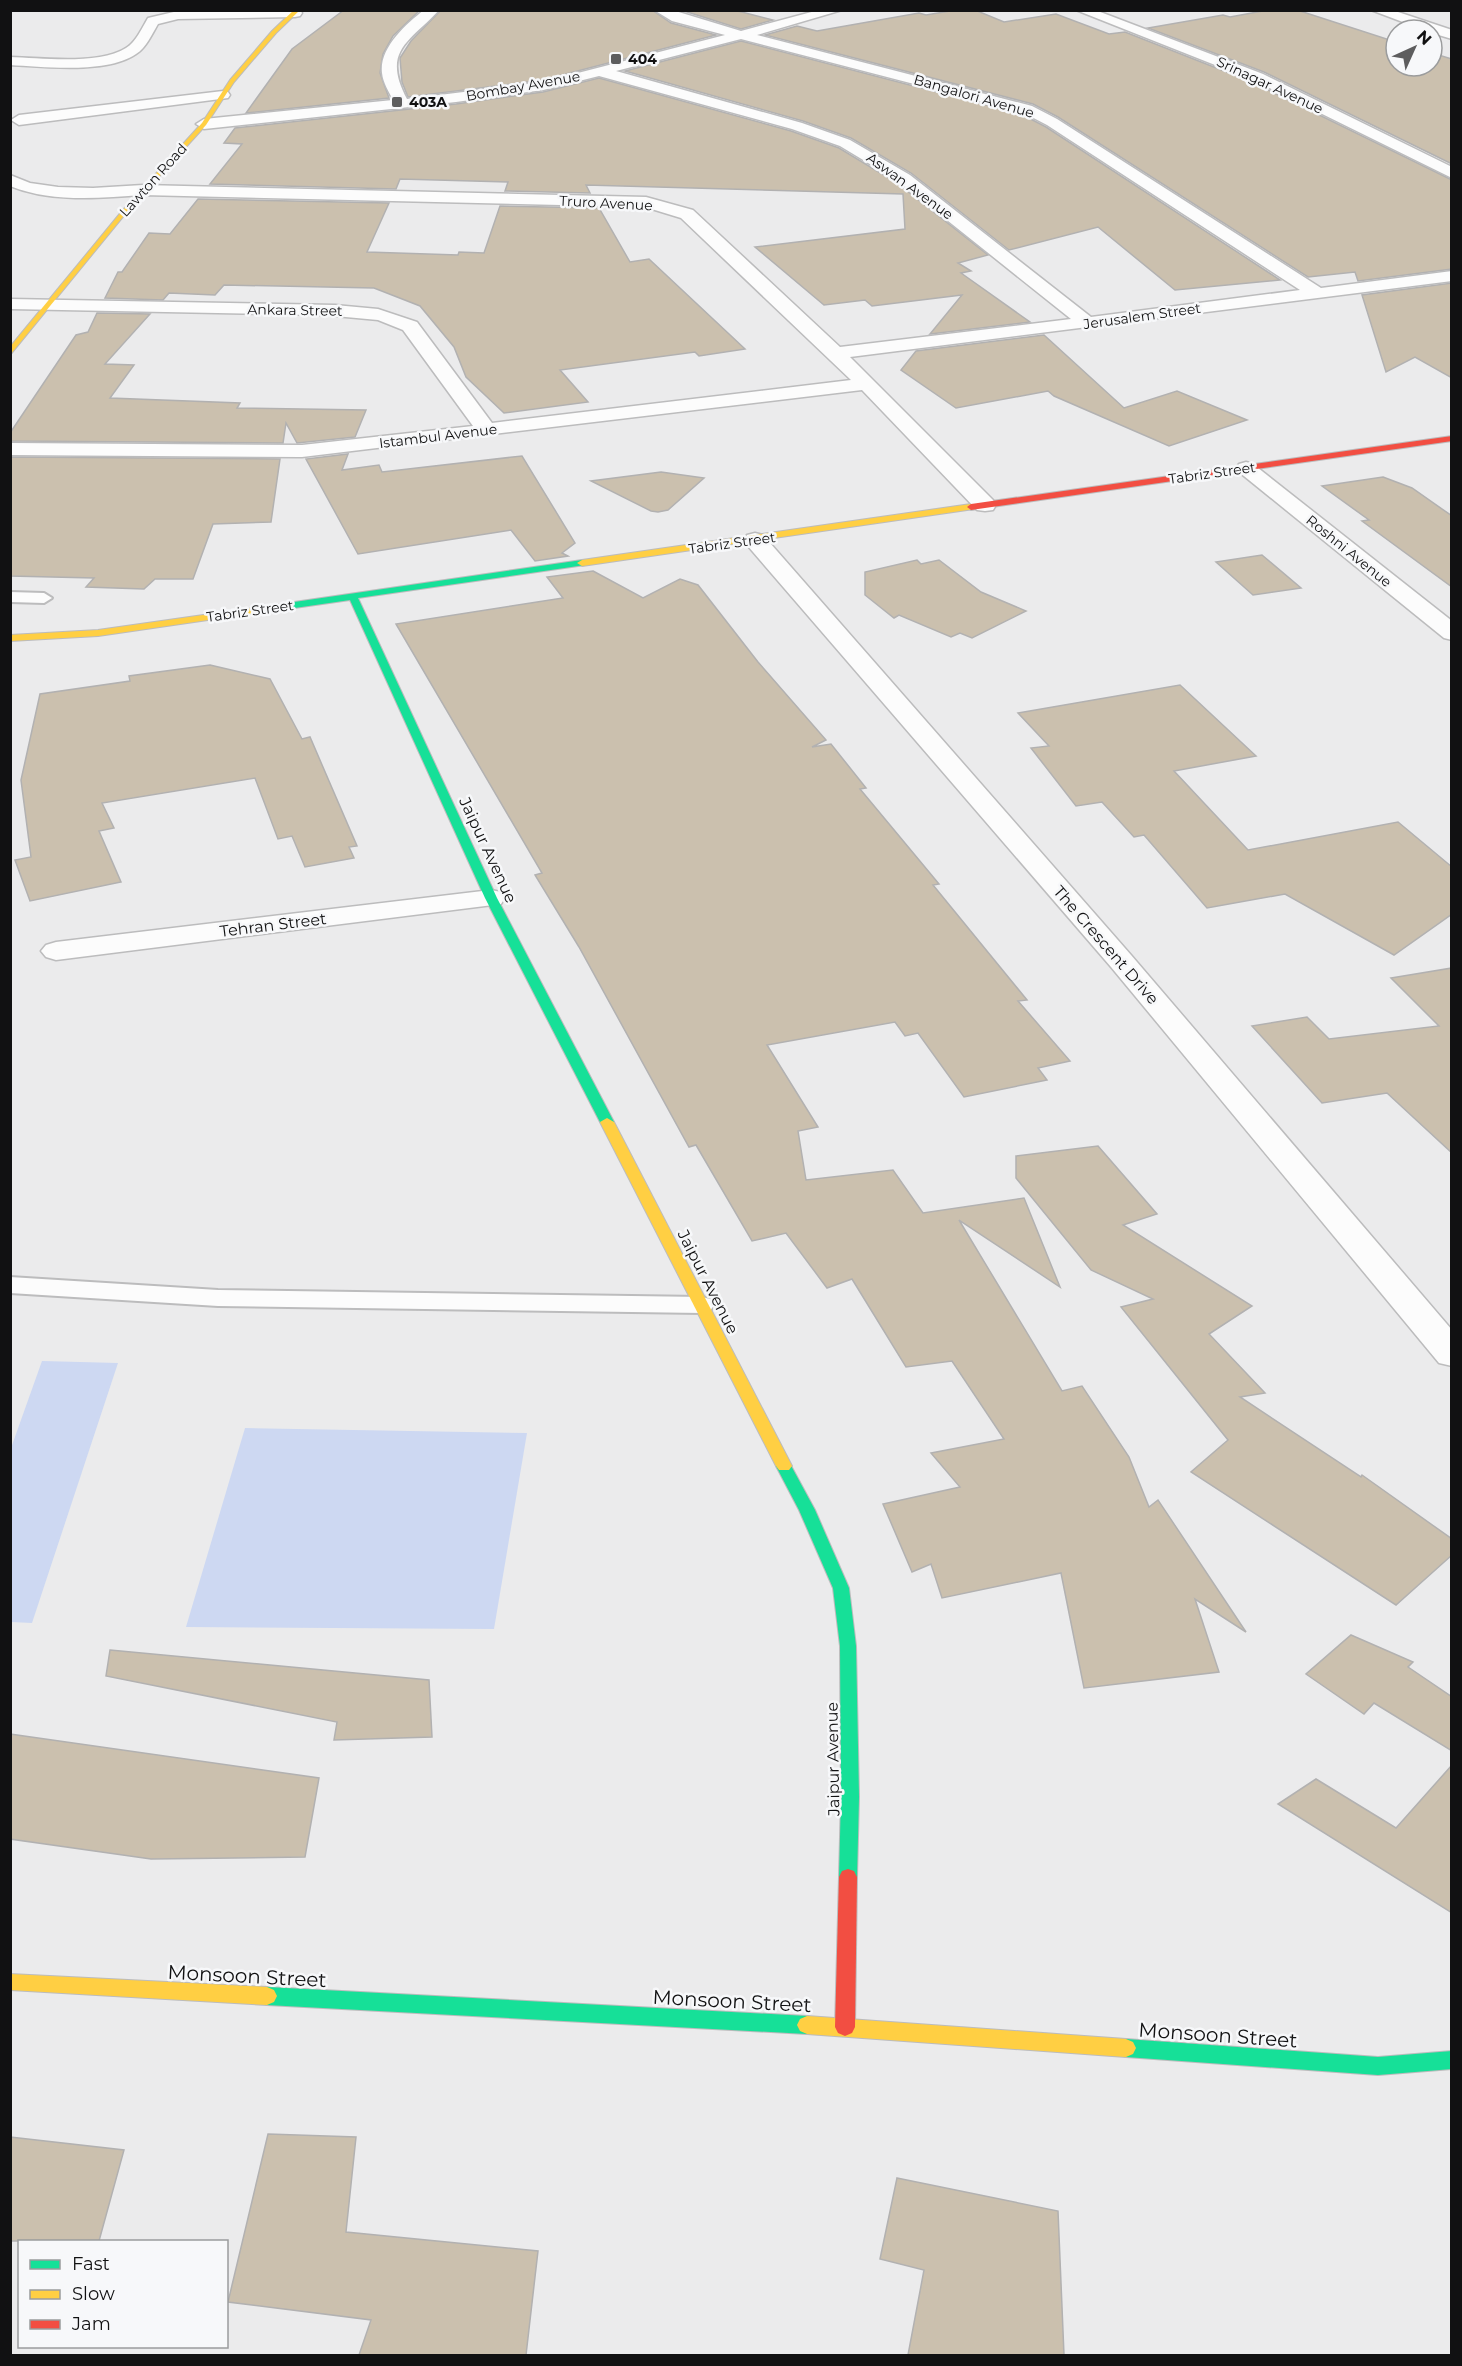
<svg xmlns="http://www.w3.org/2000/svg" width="1462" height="2366" viewBox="0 0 1462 2366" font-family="Montserrat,sans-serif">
<rect width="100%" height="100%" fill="#ebebec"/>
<!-- green -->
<g fill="#cdd8f2">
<polygon points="42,1361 118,1363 32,1623 11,1622 11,1448"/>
<polygon points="245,1428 527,1433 494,1629 186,1627"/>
</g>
<!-- building -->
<g fill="#cbc0ae" stroke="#b2b1b1" stroke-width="1.5">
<polygon points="344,10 420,10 393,36 383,54 380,73 389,98 246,113 292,49"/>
<polygon points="441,10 652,10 671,23 716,35 543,80 408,97 402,82 400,58 411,41"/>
<polygon points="681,10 734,10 773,20 741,29"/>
<polygon points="956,10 975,10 1004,22 1056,14 1109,34 1125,32 1252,82 1452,180 1452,269 1358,281 1355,272 1308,277 1058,117 1033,104 765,35 797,26 817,31 919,13 926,15"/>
<polygon points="1268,10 1297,10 1396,42 1396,66 1432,66 1432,53 1452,59 1452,164 1264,72 1148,28 1223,15 1230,17"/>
<polygon points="741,41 1021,114 1046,127 1280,280 1175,290 1098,227 1009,250 911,173 851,138 803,121 625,71"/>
<polygon points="599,78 791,131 839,148 897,183 988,255 958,263 971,271 961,273 1030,322 930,334 962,295 872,306 865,300 824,305 755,247 905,229 903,194 586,185 590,193 505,191 508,182 400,179 396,189 210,184 242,144 224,143 235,128 456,104 543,92"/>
<polygon points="198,199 389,203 367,252 458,255 459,252 484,253 500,206 599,208 630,262 649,259 745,349 699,356 695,352 560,370 588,402 504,413 466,377 454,347 420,306 374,288 224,285 215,295 169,293 163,300 105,298 118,272 122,272 149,233 170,234"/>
<polygon points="1452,283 1452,378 1415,357 1386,372 1362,295"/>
<polygon points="97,313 150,314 105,364 134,365 110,398 240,403 237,408 366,410 355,437 297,443 286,423 283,443 10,441 10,433 76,335 88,332"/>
<polygon points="1044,335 1124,408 1177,391 1247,420 1169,446 1054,396 1048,391 956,408 901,370 916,351"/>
<polygon points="348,454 342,470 379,465 382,472 522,456 575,543 562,553 568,556 535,561 511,530 358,554 306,459"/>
<polygon points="10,457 280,459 271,522 213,524 193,579 155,579 144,589 86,587 94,578 10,576"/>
<polygon points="661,472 704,478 668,510 658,512 651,511 591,481"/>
<polygon points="1383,477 1412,488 1452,516 1452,587 1362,521 1369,520 1322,486"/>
<polygon points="1262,555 1301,588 1253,595 1216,562"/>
<polygon points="917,560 921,564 939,560 981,592 1026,611 972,638 960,633 951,637 899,615 894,618 865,595 865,572"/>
<polygon points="593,571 643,598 680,579 698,585 758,662 826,740 812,747 831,744 866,788 860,789 939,884 933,885 1027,1000 1018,1001 1070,1061 1038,1068 1047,1080 964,1097 918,1033 905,1036 895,1022 767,1045 818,1127 798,1131 806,1180 893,1170 923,1213 1024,1198 1060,1287 959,1220 1062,1391 1082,1386 1129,1457 1149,1507 1158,1500 1246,1632 1195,1599 1219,1672 1084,1688 1061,1573 942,1598 931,1564 912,1572 883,1504 960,1487 931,1453 1004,1439 952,1361 906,1367 852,1279 827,1288 786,1233 752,1241 696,1145 689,1147 579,947 535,875 542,873 396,624 563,598 547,577"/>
<polygon points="210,665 270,679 302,739 310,737 357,846 349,847 354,858 305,867 292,836 278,839 255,778 102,803 114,828 99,831 121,882 30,901 15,860 31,857 21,780 40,694 130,681 129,676"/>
<polygon points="1180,685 1256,756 1174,771 1248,850 1398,822 1452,867 1452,914 1394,955 1285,894 1207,908 1144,835 1134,837 1102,802 1076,806 1031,748 1049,746 1018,713"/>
<polygon points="1452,968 1452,1153 1387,1093 1322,1103 1252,1026 1307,1017 1329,1039 1439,1026 1391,978"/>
<polygon points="1098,1146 1157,1214 1123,1225 1252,1306 1209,1334 1265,1393 1240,1397 1361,1477 1362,1475 1452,1539 1452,1555 1396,1605 1191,1472 1228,1440 1121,1307 1153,1299 1091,1270 1016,1178 1016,1156"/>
<polygon points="1351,1635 1413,1662 1408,1667 1452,1697 1452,1751 1374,1703 1364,1714 1306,1674"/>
<polygon points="110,1650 429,1680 432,1737 334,1740 337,1722 106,1676"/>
<polygon points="10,1734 319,1778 305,1857 151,1859 10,1839"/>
<polygon points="1452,1765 1452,1913 1278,1804 1316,1779 1396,1828"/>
<polygon points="268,2134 356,2137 346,2232 538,2251 526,2355 359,2355 371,2320 228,2302"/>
<polygon points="10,2137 124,2150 99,2241 10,2241"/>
<polygon points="897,2178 1058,2211 1064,2355 908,2355 924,2270 880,2259"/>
</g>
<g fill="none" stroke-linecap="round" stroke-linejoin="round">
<!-- lane casing -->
<g stroke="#bcbcbd" stroke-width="4">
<g id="lane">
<polygon points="10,592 44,593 52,598 44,603 10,602"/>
<polygon points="10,1277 218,1290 702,1297 710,1299 714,1305 710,1311 702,1313 218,1306 10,1293"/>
</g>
</g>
<!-- street casing -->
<g stroke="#bcbcbd" stroke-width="3">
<g id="street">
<path d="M300,10L302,13L300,16L295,17L178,19L158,24C152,34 146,48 136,54C107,74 45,67 10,65V57C41,58 100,65 126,48C136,42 142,28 148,18L178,11Z"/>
<path d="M424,10H439C410,42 381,50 407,99L543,82L725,35L672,21L654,10H672L741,31L819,10H842L757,35L1032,106L1057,119L1321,288L1452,271V281L850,357L993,500L996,505L993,510L985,511L977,510L862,390L302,457L10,455V443L302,445L473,426L403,330L378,320L324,315L10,309V299L335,305L378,309L417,322L492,423L851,380L681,218L645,207L143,195C99,198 52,203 10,186V175L30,183L58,187L93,188L143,185L646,197L693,210L840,347L1071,319L898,181L840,146L792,129L599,76L543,90L456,102L204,129L196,124L204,119L393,100C389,92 383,83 382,73C379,48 406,24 424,10ZM741,39L1022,112L1047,125L1300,290L1091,317L910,175L850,140L802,123L616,71Z"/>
<polygon points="1076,10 1095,10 1263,74 1452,167 1452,178 1253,80"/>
<polygon points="1371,10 1392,10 1452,30 1452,39 1432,33 1432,30 1424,30"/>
<polygon points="223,91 228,92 230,95 228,98 19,125 11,120 19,115"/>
<polygon points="1246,462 1253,464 1452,621 1452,640 1444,638 1239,472 1236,468 1239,464"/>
<polygon points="755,533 763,535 1131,955 1452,1330 1452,1366 1439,1363 1111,967 747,545 744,540 747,535"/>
<polygon points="491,890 501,892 505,898 501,904 56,960 46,957 41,951 46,945 56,942"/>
</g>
</g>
<!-- fast casing -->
<g stroke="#bcbcbd" stroke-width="2">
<g id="fast">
<polygon points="582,560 587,563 585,565 358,598 497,898 614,1122 607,1126 600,1122 485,898 350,600 260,613 255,610 260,607"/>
<polygon points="784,1460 789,1462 815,1510 849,1588 856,1646 859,1797 857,1877 854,1883 848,1885 842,1883 839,1877 841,1797 840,1646 833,1588 799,1510 776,1466 779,1462"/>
<polygon points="267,1987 807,2016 814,2019 817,2025 814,2031 807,2034 267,2005 260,2002 257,1996 260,1990"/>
<polygon points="1126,2039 1378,2057 1452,2051 1452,2069 1378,2075 1126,2057 1119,2054 1116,2048 1119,2042"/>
</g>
</g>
<!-- slow casing -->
<g stroke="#bcbcbd" stroke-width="2">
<g id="slow">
<polygon points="294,10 300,10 276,33 234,82 206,125 126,213 10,355 10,347 122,211 202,123 230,80 272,31"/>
<polygon points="971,504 974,505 974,509 582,566 577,563 582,560"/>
<polygon points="260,607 263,608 263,612 98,636 10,641 10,635 98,630"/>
<polygon points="607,1118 614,1122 792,1466 789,1470 779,1470 776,1466 600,1122"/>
<polygon points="10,1974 267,1987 274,1990 277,1996 274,2002 267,2005 10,1990"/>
<polygon points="807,2016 1126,2039 1133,2042 1136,2048 1133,2054 1126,2057 807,2034 800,2031 797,2025 800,2019"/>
</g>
</g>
<!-- jam casing -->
<g stroke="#bcbcbd" stroke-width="2">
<g id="jam">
<polygon points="1452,436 1452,441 971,510 967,507 971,504"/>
<polygon points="848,1869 854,1871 857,1877 855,2027 852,2033 845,2036 838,2033 835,2027 839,1877 842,1871"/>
</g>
</g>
<!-- lane -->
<use href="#lane" fill="#fcfcfc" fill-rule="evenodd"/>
<!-- street -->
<use href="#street" fill="#fcfcfc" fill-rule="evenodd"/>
<!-- fast -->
<use href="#fast" fill="#16e098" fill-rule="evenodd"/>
<!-- slow -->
<use href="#slow" fill="#ffcf43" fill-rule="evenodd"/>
<!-- jam -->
<use href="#jam" fill="#f24e42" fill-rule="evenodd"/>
</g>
<!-- markers -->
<g fill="#5d5d5e" stroke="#f7f8fa" stroke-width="2">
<rect x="610" y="53" width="12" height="12" rx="3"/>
<rect x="391" y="96" width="12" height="12" rx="3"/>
</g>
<g text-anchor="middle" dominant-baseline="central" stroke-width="5" stroke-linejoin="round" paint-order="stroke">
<!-- far-poi labels -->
<g font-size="14" font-weight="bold" fill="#111112" stroke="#f7f8fa" text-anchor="start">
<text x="628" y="59">404</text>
<text x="409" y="102">403A</text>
</g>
<!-- far-street labels -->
<g font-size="14" fill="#111112" stroke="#f7f8fa">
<text transform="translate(1270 85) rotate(25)">Srinagar Avenue</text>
<text transform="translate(523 86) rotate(-10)">Bombay Avenue</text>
<text transform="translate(974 96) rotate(16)">Bangalori Avenue</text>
<text transform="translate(153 180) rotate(-48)">Lawton Road</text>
<text transform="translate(910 186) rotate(36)">Aswan Avenue</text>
<text transform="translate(606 203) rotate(3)">Truro Avenue</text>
<text transform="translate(295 310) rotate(1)">Ankara Street</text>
<text transform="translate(1142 316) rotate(-8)">Jerusalem Street</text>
<text transform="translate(438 436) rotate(-7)">Istambul Avenue</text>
<text transform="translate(1212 473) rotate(-8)">Tabriz Street</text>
<text transform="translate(732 543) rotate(-8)">Tabriz Street</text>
<text transform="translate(1349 551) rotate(39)">Roshni Avenue</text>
<text transform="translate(250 611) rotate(-8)">Tabriz Street</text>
</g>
<!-- street labels -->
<g font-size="16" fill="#111112" stroke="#f7f8fa">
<text transform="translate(488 850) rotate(65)">Jaipur Avenue</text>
<text transform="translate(273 925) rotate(-7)">Tehran Street</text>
<text transform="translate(1106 945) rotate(49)">The Crescent Drive</text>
<text transform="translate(708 1282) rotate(63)">Jaipur Avenue</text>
<text transform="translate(833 1759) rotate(-91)">Jaipur Avenue</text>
</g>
<!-- near-street labels -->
<g font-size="20" fill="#111112" stroke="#f7f8fa">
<text transform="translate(247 1976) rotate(3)">Monsoon Street</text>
<text transform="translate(732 2001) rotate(3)">Monsoon Street</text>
<text transform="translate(1218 2035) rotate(4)">Monsoon Street</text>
</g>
</g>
<!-- border -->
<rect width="1462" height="2366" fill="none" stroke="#111112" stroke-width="24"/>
<!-- legend -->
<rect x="18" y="2240" width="210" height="108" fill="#f7f8fa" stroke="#9b9c9d" stroke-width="1.5"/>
<rect x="30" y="2260" width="30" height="9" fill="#16e098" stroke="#9b9c9d" stroke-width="1.5"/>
<text x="72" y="2270" font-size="18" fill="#111112">Fast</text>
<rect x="30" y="2290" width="30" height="9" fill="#ffcf43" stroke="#9b9c9d" stroke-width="1.5"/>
<text x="72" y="2300" font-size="18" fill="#111112">Slow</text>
<rect x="30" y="2320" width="30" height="9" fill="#f24e42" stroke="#9b9c9d" stroke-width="1.5"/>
<text x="72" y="2330" font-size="18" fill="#111112">Jam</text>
<!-- north arrow -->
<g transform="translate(1414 48) rotate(45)"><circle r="28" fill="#f7f8fa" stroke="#9b9c9d" stroke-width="1.5"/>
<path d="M0-4.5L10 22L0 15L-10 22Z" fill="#5d5d5e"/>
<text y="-9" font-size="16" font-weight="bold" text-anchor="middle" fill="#111112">N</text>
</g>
</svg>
